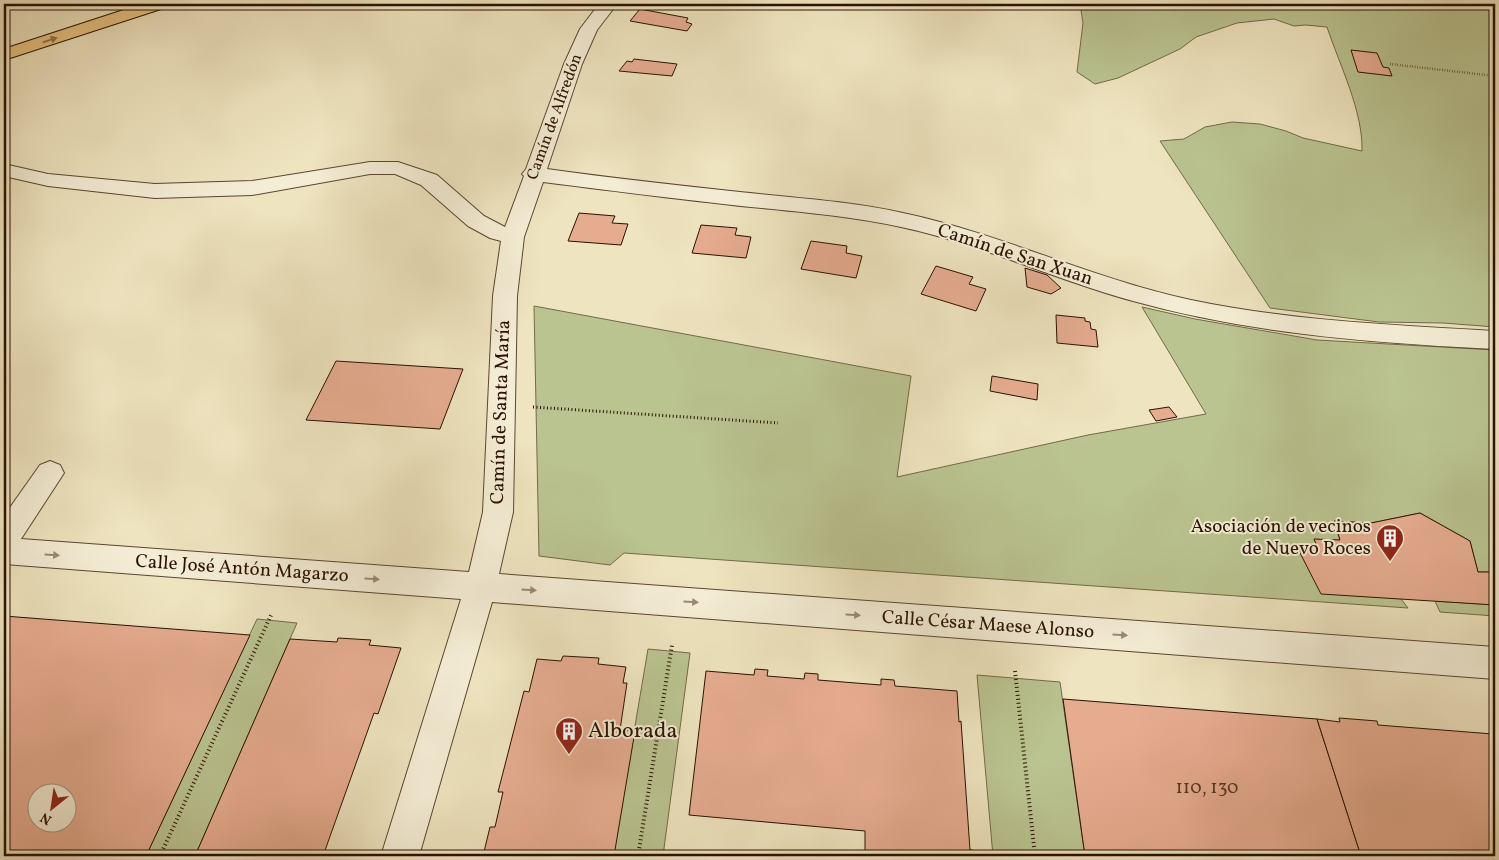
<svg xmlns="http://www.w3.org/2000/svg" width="1499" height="860" viewBox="0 0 1499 860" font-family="Vollkorn,serif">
<rect width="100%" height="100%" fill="#eee4bf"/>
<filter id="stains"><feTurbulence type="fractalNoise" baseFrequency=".004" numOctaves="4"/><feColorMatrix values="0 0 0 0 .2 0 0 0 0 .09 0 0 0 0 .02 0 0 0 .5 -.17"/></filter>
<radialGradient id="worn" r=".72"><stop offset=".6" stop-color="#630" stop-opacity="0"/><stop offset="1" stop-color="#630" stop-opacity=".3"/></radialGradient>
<!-- green -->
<g fill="#bac491" stroke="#726a48">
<path d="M1080,4H1495V327L1443,323L1379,322L1270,308L1160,141L1184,139L1205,127L1232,122L1260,124L1286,131L1303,138L1362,151C1363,111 1340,66 1327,27L1306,25L1294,26L1274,19L1237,23L1196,37L1180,49L1118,78L1095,84L1077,72L1083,23Z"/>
<polygon points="534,306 911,376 897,477 1088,435 1206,414 1142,307 1195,319 1317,340 1495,350 1495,583 1490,572 1478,572 1470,541 1420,513 1371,523 1334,521 1340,540 1315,540 1319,551 1401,599 1408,608 624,553 610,565 539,556"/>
<polygon points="1435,601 1495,605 1495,616 1440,612"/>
<polygon points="257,619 297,623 195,856 146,856"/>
<polygon points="648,649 690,653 663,856 613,856"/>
<polygon points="977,675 1060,682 1085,856 993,856"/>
</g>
<!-- building -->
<g fill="#e6ac90" stroke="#2a1100" fill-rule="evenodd">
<polygon points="640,9 688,18 686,22 692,24 687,31 630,21"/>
<polygon points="1351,50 1377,53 1383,67 1389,68 1392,76 1358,72"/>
<polygon points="634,59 677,64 672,76 619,71 627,61 632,62"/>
<polygon points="579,213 615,216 612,223 628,224 621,245 568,241"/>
<polygon points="701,225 737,228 735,235 751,237 746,258 692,253"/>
<polygon points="811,241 847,246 846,253 862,256 856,278 801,269"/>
<polygon points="936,266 973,277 969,284 986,289 976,311 921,294"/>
<polygon points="1025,268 1047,275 1061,288 1051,294 1027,287"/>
<polygon points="1056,315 1085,318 1085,321 1090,322 1091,329 1096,330 1098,347 1057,343"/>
<polygon points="336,361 463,369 440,429 306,420"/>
<polygon points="992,376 1038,384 1037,400 990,391"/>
<polygon points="1169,407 1177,417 1156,421 1149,410"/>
<polygon points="1420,513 1470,541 1478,572 1490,572 1495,583 1495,605 1321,594 1299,551 1319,551 1314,539 1340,540 1334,521 1371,523"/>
<path d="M4,616L250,635L146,856H4ZM38,792H68V822H38Z"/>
<polygon points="338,638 371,640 369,645 401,648 378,714 374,713 323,856 195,856 290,639 337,642"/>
<polygon points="563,656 599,658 598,664 626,667 623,683 627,683 620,730 635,731 614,856 483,856 490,827 495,827 503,792 498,792 524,691 529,692 537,659 561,661"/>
<polygon points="755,669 768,670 767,676 804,679 805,673 818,674 818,680 881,685 881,679 894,680 895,686 957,691 959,722 961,721 970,850 973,850 973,856 865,856 865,831 689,815 706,671 754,675"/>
<polygon points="1063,699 1317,719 1361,856 1085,856"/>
<polygon points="1339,718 1377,721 1378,725 1493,734 1492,730 1495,730 1495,856 1361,856 1317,719 1340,722"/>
</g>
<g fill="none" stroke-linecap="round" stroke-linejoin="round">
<!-- minor casing -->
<g stroke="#5b4630" stroke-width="2">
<path id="minor" d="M599,4H617L597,30L582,64L547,169C611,178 675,185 740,192C794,198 850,201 903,213C1002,234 1093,279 1191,300C1291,321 1393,325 1495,331V349C1373,343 1252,334 1133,301C1055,280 981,244 901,227C845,215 788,211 732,205C669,198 606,190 543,182L524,237L517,296L513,512L499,574L1495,647V679L492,602L419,856H381L461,599L4,564V516L40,465L50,461L60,465L64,473L21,539L469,572L483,512L493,296L501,241L490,238L468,226L421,185L395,174H370L252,195L155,198L48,186L4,176V164L48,174L155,184L252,181L370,162H398L437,175L484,216L505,227L524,176L522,174L526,169L564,64L580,29Z"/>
</g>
<!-- motorway casing -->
<g stroke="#2a1100" stroke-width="2">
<polygon id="motorway" points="142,4 167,4 164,8 4,60 4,49"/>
</g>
<!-- path-far2 -->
<polyline stroke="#2a1100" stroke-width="2.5" stroke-dasharray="0.5 2" stroke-linecap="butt" points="1390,64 1495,76"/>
<!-- path-far1 -->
<polyline stroke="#2a1100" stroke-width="3" stroke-dasharray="1 2.5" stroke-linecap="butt" points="533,407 778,423"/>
<!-- path -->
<g stroke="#2a1100" stroke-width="4" stroke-dasharray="1 3" stroke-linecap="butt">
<polyline points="1015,671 1035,856"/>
<polyline points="160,856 272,613"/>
<polyline points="638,856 672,645"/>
</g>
<!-- minor -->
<use href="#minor" fill="#f4edd5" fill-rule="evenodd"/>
<!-- motorway -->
<use href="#motorway" fill="#e7c280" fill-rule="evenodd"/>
</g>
<!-- one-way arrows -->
<defs><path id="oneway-solid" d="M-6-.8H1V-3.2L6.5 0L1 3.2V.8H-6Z" transform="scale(1.25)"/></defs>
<use fill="#927246" href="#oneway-solid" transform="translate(50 40) rotate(-18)"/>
<g fill="#998a75">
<use href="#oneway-solid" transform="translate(52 555) rotate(4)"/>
<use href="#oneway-solid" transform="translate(372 579) rotate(4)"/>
<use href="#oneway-solid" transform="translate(529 590) rotate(4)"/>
<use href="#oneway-solid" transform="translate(691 602) rotate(4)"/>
<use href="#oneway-solid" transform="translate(853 615) rotate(4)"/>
<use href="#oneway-solid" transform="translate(1120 635) rotate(4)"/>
</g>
<!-- icons -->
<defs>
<g id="building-pin" transform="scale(1.4375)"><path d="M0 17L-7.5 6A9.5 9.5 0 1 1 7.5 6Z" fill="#8f2418" stroke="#f4edd5"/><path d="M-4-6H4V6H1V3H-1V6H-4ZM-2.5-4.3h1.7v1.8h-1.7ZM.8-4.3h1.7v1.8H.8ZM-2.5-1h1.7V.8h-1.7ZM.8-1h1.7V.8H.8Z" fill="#fff"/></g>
</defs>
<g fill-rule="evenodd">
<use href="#building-pin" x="1390" y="538"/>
<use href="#building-pin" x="569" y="731"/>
</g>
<g text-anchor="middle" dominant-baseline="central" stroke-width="4" stroke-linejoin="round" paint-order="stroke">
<!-- far-street labels -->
<g font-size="16" fill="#2a1100" stroke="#f4edd5">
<text transform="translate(555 117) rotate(-70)">Camín de Alfredón</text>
</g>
<!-- street labels -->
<g font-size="19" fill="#2a1100" stroke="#f4edd5">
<text transform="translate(1015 255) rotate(18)">Camín de San Xuan</text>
<text transform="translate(501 412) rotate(-88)">Camín de Santa María</text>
<text transform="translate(242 569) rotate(4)">Calle José Antón Magarzo</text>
<text transform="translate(988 625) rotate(4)">Calle César Maese Alonso</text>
</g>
<!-- poi labels -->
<g font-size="19" fill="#2a1100" stroke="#f4edd5" text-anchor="end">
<text x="1371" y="527">Asociación de vecinos<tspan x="1371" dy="22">de Nuevo Roces</tspan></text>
</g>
<!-- near-number labels -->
<g font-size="19" fill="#593824">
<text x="1207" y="788">110, 130</text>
</g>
<!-- near-poi labels -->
<g font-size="22" fill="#2a1100" stroke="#f4edd5" text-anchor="start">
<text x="588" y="731">Alborada</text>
</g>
</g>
<!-- margin -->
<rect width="1499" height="860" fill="none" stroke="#eee4bf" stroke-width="20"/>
<rect x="5" y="5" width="1489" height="850" fill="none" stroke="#2a1100" stroke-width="2.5"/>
<rect x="10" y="10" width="1479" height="840" fill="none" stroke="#2a1100"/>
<!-- north arrow -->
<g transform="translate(52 808) rotate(210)"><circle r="24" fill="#f4edd5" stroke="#a39580"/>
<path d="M0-4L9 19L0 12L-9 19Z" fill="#8f2418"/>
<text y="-8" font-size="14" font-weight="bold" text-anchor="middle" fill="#2a1100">N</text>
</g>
<rect width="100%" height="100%" filter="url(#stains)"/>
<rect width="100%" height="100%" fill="url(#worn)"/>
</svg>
